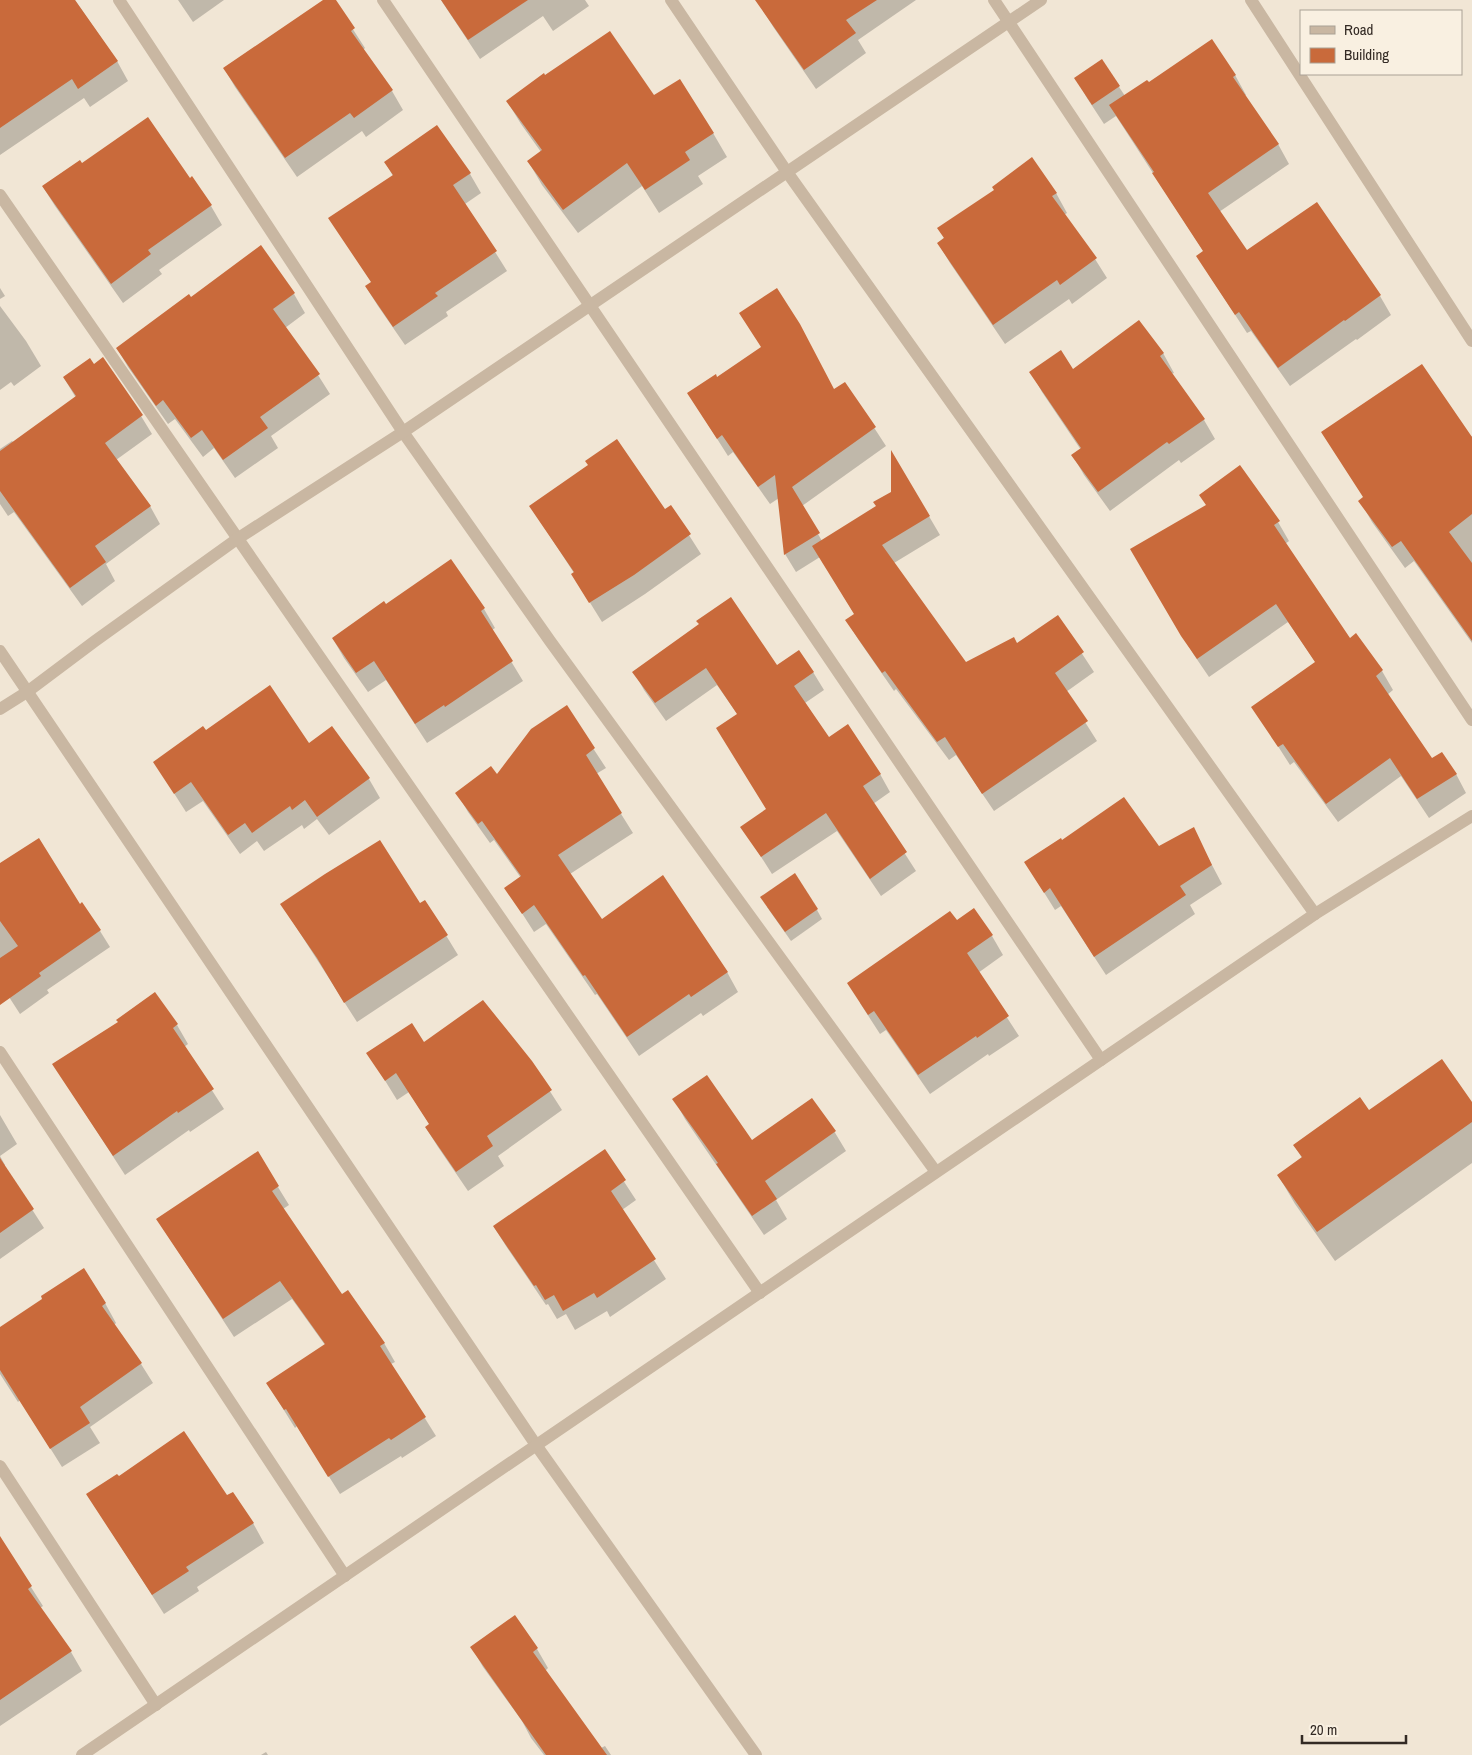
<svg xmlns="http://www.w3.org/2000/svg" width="1472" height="1755" viewBox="0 0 1472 1755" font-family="'Archivo Narrow',sans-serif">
<rect width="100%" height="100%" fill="#f1e6d5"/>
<!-- shadow -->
<g fill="#0003">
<polygon points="0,0 75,0 117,61 128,81 90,107 84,98 0,155"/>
<polygon points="178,0 224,0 193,22"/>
<polygon points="325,0 334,0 365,48 363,50 392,91 403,110 366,137 362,131 297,177 235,87 224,68"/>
<polygon points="441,0 585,0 589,6 553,31 543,16 480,59"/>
<polygon points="771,0 916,0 858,40 866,53 816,89 774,28 762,9"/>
<polygon points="1102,61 1125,96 1149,84 1235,75 1246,95 1244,96 1278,144 1289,164 1219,212 1247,252 1317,204 1380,296 1391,315 1357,340 1356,339 1290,386 1251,331 1247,333 1209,275 1204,252 1116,116 1104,124 1087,98 1076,78"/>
<polygon points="654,97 713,133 727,157 698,176 703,184 659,213 642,186 578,233 542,185 528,161 541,152 521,124 507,101"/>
<polygon points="385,162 470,174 481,193 465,204 507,271 446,312 448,316 405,345 378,306 366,287 372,283 330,218 393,176"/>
<polygon points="82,165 190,179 192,178 211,206 222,225 159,270 162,274 123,303 55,206 43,187"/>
<polygon points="995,191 1056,193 1067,213 1064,215 1095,259 1107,278 1072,304 1069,299 1005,344 950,263 938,243"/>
<polygon points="0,288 5,296 0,299"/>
<polygon points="294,294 305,313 285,328 318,375 330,394 271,436 278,448 235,478 214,448 203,457 175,419 168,424 128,367 117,348 191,299"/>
<polygon points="0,306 26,341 41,366 14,386 11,382 0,390"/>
<polygon points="1163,353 1174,373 1171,374 1204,420 1215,439 1181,463 1179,460 1110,511 1084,475 1073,456 1081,450 1042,392 1031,372 1073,370"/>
<polygon points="64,378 141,416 152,434 116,460 150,506 160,524 106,564 115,581 82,606 14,512 8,516 0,504 0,449 12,441 14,443 76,398"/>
<polygon points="717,379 835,391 845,383 886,446 802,506 822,541 877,507 892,493 893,455 940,535 894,563 966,664 1017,645 1058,617 1094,672 1066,692 1097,741 994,811 956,755 949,760 896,689 894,691 858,639 847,621 855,615 820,557 796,572 785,554 779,498 770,504 733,452 728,456 688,393"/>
<polygon points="1472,436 1472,643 1414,561 1405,568 1372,522 1360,501"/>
<polygon points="1240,467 1278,522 1289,541 1285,544 1350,639 1356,635 1382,671 1393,690 1387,695 1431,760 1456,774 1466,793 1429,818 1401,776 1338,822 1294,762 1290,765 1253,707 1316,663 1288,622 1209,677 1194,655 1132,550 1207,506 1201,496"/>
<polygon points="531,507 664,511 671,507 701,554 645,594 602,622 584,593 574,573"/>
<polygon points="386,606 484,609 495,628 492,630 523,681 427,743 386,680 368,692 344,658 333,639"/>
<polygon points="700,625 776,667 813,672 824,690 805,703 829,738 880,774 890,792 873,804 916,871 881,896 837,831 772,874 742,827 767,809 738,715 717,685 666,721 644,690 634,672"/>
<polygon points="566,707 606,768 596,774 633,833 570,874 601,921 727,972 738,992 703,1016 701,1013 639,1056 597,994 595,995 546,924 534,932 506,888 521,878 494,840 490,843 468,812 457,793 497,776"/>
<polygon points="206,732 309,744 369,779 380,798 329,835 317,819 304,829 302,825 264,851 257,841 240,854 203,801 186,812 154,762"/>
<polygon points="1193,829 1222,884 1190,905 1195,914 1106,975 1061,906 1055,910 1025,862 1062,841 1158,848"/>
<polygon points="0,864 80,905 100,931 110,947 47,990 49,993 20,1014 0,983"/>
<polygon points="425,901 458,955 357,1022 282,905 419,905"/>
<polygon points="767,907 817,910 822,919 791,941"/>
<polygon points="957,922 992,936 1003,955 978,973 1019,1036 989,1056 988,1054 930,1094 886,1030 880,1034 860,1003"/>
<polygon points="177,1025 188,1044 184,1047 224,1109 190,1132 189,1130 125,1175 54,1065"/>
<polygon points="424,1044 531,1062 562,1110 498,1156 504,1166 468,1191 438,1147 426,1128 430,1125 409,1092 397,1100 368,1053"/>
<polygon points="674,1099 752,1141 834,1131 846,1151 776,1200 787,1219 764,1235 685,1119"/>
<polygon points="1472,1104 1472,1163 1335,1261 1295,1204 1278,1175 1302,1158 1294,1145 1369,1112"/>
<polygon points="0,1115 17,1144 0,1156 5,1165 4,1166 44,1228 0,1259"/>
<polygon points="604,1151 636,1200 622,1210 666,1279 610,1317 607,1311 575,1330 566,1314 557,1319 548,1304 546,1305 506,1246 494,1227"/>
<polygon points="257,1153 289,1205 283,1209 342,1296 384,1343 395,1362 391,1364 436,1436 402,1458 401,1456 340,1494 297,1426 295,1428 267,1383 325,1345 292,1299 234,1337 157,1219"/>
<polygon points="105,1303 116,1323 114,1325 141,1364 153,1383 90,1427 100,1443 62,1467 20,1400 18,1402 0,1374 0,1328"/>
<polygon points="88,1495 227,1497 253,1523 264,1543 197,1587 199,1591 164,1614"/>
<polygon points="8,1551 43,1606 40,1608 71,1652 82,1671 0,1726 0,1556"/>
<polygon points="514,1617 537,1649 548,1668 545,1671 601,1748 605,1746 611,1755 544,1755 531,1738 522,1721 483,1667 472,1648"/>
<polygon points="266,1752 268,1755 261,1755"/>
</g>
<!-- building -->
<g fill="#c96a3b">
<polygon points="0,0 75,0 118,61 78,89 72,79 0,128"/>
<polygon points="323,0 336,0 355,28 351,31 393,90 354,118 350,113 285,158 223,68"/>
<polygon points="441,0 528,0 468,40"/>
<polygon points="755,0 877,0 846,20 856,33 804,70"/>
<polygon points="610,31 654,95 680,79 714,133 685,152 690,160 645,190 627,163 563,210 527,161 542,150 506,101 544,73 545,75"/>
<polygon points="1212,39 1236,75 1233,77 1279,144 1208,193 1247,250 1317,202 1381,295 1345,321 1344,320 1278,368 1239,312 1235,315 1196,256 1203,251 1152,173 1154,172 1109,105 1147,80 1149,82"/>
<polygon points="1102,59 1120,86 1092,105 1074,78"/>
<polygon points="148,117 190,178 192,176 212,205 148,250 151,254 111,284 42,186 80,160 82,163"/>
<polygon points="437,125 471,173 453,185 497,251 435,293 438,296 393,327 365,286 371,282 328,218 393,175 384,162"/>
<polygon points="1032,157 1057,193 1052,196 1097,258 1060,285 1057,280 993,325 937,243 944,238 937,228 994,190 992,187"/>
<polygon points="261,245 295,293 273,309 320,374 260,417 268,428 223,460 202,430 191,438 163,400 156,406 116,348 189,294 191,297"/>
<polygon points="777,288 800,324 834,389 845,382 876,427 792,487 820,533 784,555 775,475 758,487 722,435 717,439 687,393 716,374 717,377 761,347 739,313"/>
<polygon points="1139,320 1164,353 1160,356 1205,419 1169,444 1167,442 1098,492 1071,455 1081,448 1029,372 1061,350 1073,369"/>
<polygon points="103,357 143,415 105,443 151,506 95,546 106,562 70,588 0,491 0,451 76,396 63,377 90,358 94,364"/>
<polygon points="1422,364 1472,437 1472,514 1449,532 1472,563 1472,641 1401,541 1392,547 1358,501 1363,497 1321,432"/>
<polygon points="617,439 665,509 671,505 691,534 634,575 589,603 571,574 574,572 529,506 588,465 585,461"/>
<polygon points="891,450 930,516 882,545 966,662 1014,637 1017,643 1058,615 1084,652 1055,673 1088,721 982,794 945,737 937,742 885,671 882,673 845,620 854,614 812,546 876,506 873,502 891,492"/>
<polygon points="1240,465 1280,521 1274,525 1350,638 1356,633 1383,670 1376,676 1432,758 1442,752 1457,774 1417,799 1390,758 1326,804 1283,744 1278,747 1251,707 1315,662 1276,604 1197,659 1181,636 1130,549 1206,505 1199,495"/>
<polygon points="451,559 485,608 481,611 513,661 445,707 444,705 415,724 374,661 356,673 332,638 384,601 386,604"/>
<polygon points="731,597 777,665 799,650 814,672 794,686 829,737 848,724 881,774 863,786 907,852 870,879 826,813 761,857 740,827 766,809 716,728 737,714 706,668 655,703 632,672 699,624 696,621"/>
<polygon points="270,685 309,743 332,726 370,778 317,817 305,800 292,810 290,806 252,833 245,823 228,835 191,782 174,794 153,762 203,726 206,730"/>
<polygon points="567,705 595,748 586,755 622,813 558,855 602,919 663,875 728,972 691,997 689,994 627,1037 585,975 583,976 534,905 522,914 504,888 521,876 482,821 478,824 455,793 491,766 497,774 531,729"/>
<polygon points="1124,797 1159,846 1194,827 1212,865 1180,886 1186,895 1094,957 1050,888 1044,893 1024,862 1061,838 1062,840"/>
<polygon points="39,838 80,904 82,902 101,930 39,973 41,976 0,1005 0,958 18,946 0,921 0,863"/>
<polygon points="380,840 420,903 425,900 448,935 344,1003 317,958 280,904 325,874"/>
<polygon points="795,873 818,909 785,932 760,897"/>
<polygon points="974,908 993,935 967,953 1009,1016 977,1038 976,1036 918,1075 874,1011 868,1015 847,983 950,911 957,920"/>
<polygon points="155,992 178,1024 173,1028 214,1089 178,1113 177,1111 113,1156 52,1064 118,1022 116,1020"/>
<polygon points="483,1000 532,1061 552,1090 487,1136 493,1146 456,1172 425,1127 429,1124 396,1073 385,1081 366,1053 412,1023 424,1042"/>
<polygon points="1442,1059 1472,1102 1472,1122 1317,1232 1277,1175 1302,1157 1293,1145 1360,1097 1369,1110"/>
<polygon points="707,1075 752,1140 812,1098 836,1131 765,1181 777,1199 752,1216 716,1164 718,1163 672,1099"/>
<polygon points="605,1149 626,1180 611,1191 656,1259 597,1298 594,1293 563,1311 554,1295 545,1300 536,1285 534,1286 493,1226"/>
<polygon points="258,1151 279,1186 272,1191 342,1294 348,1290 385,1343 380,1346 426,1417 391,1440 389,1438 328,1477 286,1409 284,1410 266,1383 325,1344 280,1281 223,1319 156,1219"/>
<polygon points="0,1158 34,1209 0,1233"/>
<polygon points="84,1268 106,1303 102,1306 142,1363 80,1407 90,1423 50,1449 0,1370 0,1327 42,1299 41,1296"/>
<polygon points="184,1431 227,1495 233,1492 254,1523 186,1567 189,1571 152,1595 86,1494 117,1474 119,1476"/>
<polygon points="0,1536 32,1586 28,1589 72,1651 0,1700"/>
<polygon points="515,1615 538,1648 533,1652 607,1755 546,1755 470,1647"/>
</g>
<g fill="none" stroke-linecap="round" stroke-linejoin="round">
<!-- minor -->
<g stroke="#c9b7a2" stroke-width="12">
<polyline points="119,0 403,432 550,641 936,1172"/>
<polyline points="383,0 1101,1060"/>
<polyline points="671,0 787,172 1315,914"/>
<polyline points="994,0 1472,720"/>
<polyline points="1251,0 1472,341"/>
<polyline points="0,195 760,1293"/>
<polyline points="0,651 536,1445 756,1755"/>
<polyline points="0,709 27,692 95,641 237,539 403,432 1041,0"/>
<polyline points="0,1052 345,1576"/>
<polyline points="0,1466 156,1705"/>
<polyline points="82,1755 1315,914 1472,816"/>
</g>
</g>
<!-- legend -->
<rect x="1300" y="10" width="162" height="65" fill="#f9f0e1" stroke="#aaa195"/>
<rect x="1310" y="26" width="25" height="8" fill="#c9b7a2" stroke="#aaa195"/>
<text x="1344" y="35" font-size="15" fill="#332a24">Road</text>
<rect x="1310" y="48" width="25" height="15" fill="#c96a3b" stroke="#aaa195"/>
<text x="1344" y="60" font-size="15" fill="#332a24">Building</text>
<!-- scale -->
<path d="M1302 1735v8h104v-8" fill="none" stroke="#332a24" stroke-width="2.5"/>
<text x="1310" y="1735" font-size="15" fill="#332a24" stroke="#f9f0e1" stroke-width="4" paint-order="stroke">20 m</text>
</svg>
